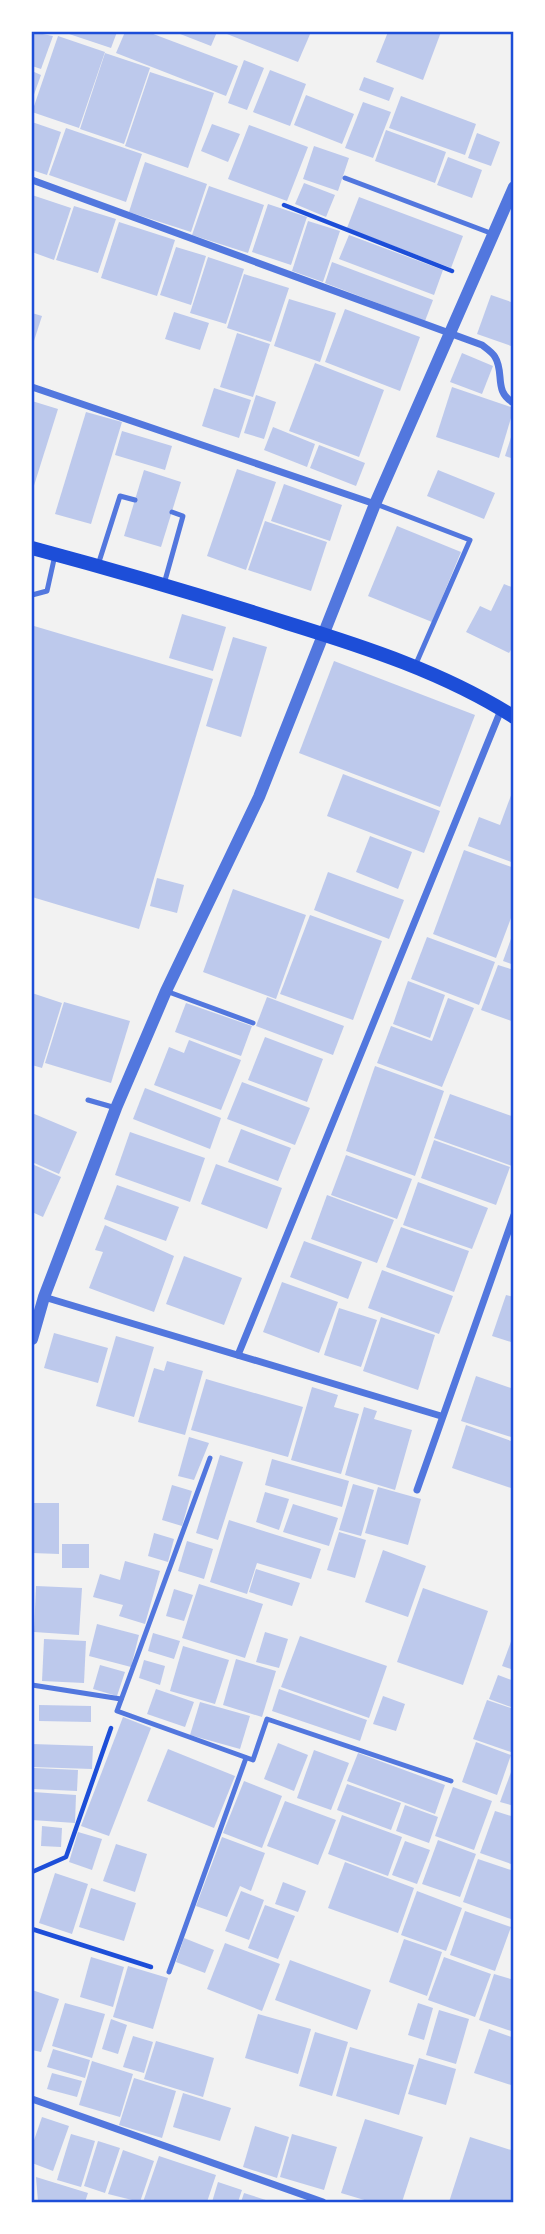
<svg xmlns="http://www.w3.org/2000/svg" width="545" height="2234" viewBox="0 0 545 2234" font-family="'Varela Round',sans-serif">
<rect width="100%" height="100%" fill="#f2f2f2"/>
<!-- building -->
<g fill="#bdc9ec">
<polygon points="32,32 53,36 41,69 32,66"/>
<polygon points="63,32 117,32 111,48"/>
<polygon points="125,32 148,32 238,66 226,96 116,53"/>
<polygon points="175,32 217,32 211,46"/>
<polygon points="222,32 311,32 298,62"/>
<polygon points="388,32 441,32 423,80 376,62"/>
<polygon points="58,36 105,52 79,128 32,112"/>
<polygon points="105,53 150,68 124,144 80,129"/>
<polygon points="244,60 264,68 247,110 228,103"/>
<polygon points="270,70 306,84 290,126 253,112"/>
<polygon points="32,71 41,75 32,100"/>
<polygon points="150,72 214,93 188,168 125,146"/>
<polygon points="364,77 394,88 389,101 359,90"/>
<polygon points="306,95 354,114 342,144 294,125"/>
<polygon points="401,96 476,124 465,155 389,128"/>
<polygon points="363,102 391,112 373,158 345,148"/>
<polygon points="32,122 61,132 47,175 32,170"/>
<polygon points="212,124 240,134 228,162 201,151"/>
<polygon points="249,125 308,147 287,201 228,179"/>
<polygon points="66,128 142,154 126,202 49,175"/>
<polygon points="386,130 446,152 435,183 375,161"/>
<polygon points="477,133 500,142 491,166 468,158"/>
<polygon points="314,146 349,158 338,191 303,179"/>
<polygon points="448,157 482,170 472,198 437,185"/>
<polygon points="145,162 207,184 191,232 129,212"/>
<polygon points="304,183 335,195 326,217 295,204"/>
<polygon points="209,186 264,205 248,253 192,235"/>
<polygon points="32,195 71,208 54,260 32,252"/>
<polygon points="359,197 463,236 451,268 347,228"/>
<polygon points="268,204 307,217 291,265 252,252"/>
<polygon points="74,206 116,219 98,273 56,260"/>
<polygon points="308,221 340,231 323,282 292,271"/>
<polygon points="119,222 175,240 157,296 101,278"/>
<polygon points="349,235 443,270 434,295 339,259"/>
<polygon points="176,247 206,256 191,305 160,295"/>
<polygon points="208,257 244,269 226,324 190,313"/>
<polygon points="332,262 433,300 425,321 325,283"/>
<polygon points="244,274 289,288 271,342 227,328"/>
<polygon points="491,295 514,303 514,347 477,334"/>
<polygon points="289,299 336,313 320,362 274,346"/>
<polygon points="345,309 420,337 400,391 325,362"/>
<polygon points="174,312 209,323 200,350 165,339"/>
<polygon points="32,313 42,316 32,347"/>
<polygon points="237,333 270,344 253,397 220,387"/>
<polygon points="462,353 493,366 482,394 450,382"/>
<polygon points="315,363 384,390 359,457 289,431"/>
<polygon points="452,387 514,408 499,458 436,437"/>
<polygon points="214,388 251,400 239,438 202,426"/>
<polygon points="256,395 276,402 264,439 244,433"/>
<polygon points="32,401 58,409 32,492"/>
<polygon points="86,412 122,422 91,524 55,514"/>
<polygon points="273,427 315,444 307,467 264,450"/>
<polygon points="122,431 172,446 165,470 115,455"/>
<polygon points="513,431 514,431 514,459 505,456"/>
<polygon points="319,445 365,463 356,486 310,468"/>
<polygon points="237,469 276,482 246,570 207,556"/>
<polygon points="144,470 181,482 161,547 124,536"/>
<polygon points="438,470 495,493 484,519 427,496"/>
<polygon points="284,484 342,505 330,541 271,521"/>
<polygon points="265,521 327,542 311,591 248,570"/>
<polygon points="397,526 461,552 432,622 368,596"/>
<polygon points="504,584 514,588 514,645 509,653 466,632 480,606 491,611"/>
<polygon points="182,614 226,627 213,671 169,658"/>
<polygon points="34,626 213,679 139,929 32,897 32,636"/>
<polygon points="233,637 267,647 241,737 206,726"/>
<polygon points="334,661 475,715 440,807 299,753"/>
<polygon points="343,774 440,811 424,853 327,816"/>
<polygon points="513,790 514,790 514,863 468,846 479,817 500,825"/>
<polygon points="370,836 412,852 398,889 356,872"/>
<polygon points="464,850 514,868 514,910 496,958 433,934"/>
<polygon points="328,872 404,900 389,939 314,910"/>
<polygon points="157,878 184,885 177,913 150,906"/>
<polygon points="233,889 306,915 276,999 203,972"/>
<polygon points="310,915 382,941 353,1020 280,994"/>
<polygon points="513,933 514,933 514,965 503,961"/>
<polygon points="427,937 495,962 479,1005 411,979"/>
<polygon points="498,965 514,970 514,1022 481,1010"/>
<polygon points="408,981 445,995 430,1038 393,1024"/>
<polygon points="32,993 62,1003 42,1068 32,1065"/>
<polygon points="267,997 344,1026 333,1055 256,1026"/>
<polygon points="448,998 474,1008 442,1087 377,1063 391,1026 432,1041"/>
<polygon points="64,1002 130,1021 111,1083 45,1063"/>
<polygon points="186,1003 252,1026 241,1056 175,1032"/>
<polygon points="265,1037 323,1059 307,1102 248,1080"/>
<polygon points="189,1040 241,1060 221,1110 154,1085 169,1047 184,1053"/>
<polygon points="375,1066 444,1091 415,1176 346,1151"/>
<polygon points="242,1082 310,1108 295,1145 227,1119"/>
<polygon points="145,1088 221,1118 210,1149 133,1119"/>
<polygon points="450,1094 514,1117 512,1166 434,1138"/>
<polygon points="32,1113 77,1132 59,1174 32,1162"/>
<polygon points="241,1129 291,1148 278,1181 228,1162"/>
<polygon points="130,1132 205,1158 190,1202 115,1175"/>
<polygon points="434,1140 510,1167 496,1205 421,1178"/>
<polygon points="346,1155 412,1179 397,1219 331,1195"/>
<polygon points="32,1164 61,1177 43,1217 32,1212"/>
<polygon points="216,1164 282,1188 267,1229 201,1204"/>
<polygon points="418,1182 488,1208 472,1249 403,1225"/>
<polygon points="117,1185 179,1207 166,1241 104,1219"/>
<polygon points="327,1195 394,1220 377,1263 311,1239"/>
<polygon points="105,1225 174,1256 154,1312 89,1288 103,1252 95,1250"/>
<polygon points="401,1227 469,1251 454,1292 386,1267"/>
<polygon points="304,1241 362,1262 348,1299 290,1277"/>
<polygon points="184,1256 242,1278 224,1325 166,1304"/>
<polygon points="382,1270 453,1296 439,1334 368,1308"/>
<polygon points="282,1282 338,1302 319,1353 263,1332"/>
<polygon points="506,1295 514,1297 514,1343 492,1336"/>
<polygon points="339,1308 377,1320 361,1367 324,1355"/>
<polygon points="381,1317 435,1335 418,1390 363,1371"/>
<polygon points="54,1333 108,1348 98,1383 44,1368"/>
<polygon points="116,1336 154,1347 134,1417 96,1406"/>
<polygon points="167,1361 203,1371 185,1435 138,1422 154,1368 164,1371"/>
<polygon points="476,1376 514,1389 514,1438 461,1421"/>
<polygon points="206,1379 303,1407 288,1457 191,1430"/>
<polygon points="312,1387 338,1395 334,1407 359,1414 341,1474 291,1460"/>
<polygon points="364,1407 377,1411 374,1419 412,1430 395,1490 345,1475"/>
<polygon points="466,1425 514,1442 514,1489 452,1468"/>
<polygon points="189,1437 209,1443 194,1480 178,1476"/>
<polygon points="220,1455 243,1462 218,1540 196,1533"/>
<polygon points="272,1459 349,1481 342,1507 265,1485"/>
<polygon points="353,1484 374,1490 361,1536 339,1530"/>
<polygon points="172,1485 192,1491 182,1526 162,1520"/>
<polygon points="378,1487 421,1499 408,1545 365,1533"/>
<polygon points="265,1492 289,1499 279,1530 256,1522"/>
<polygon points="32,1503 59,1503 59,1554 32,1553"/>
<polygon points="293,1504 338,1518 329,1546 283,1532"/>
<polygon points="229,1520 321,1549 311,1579 257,1563 247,1594 210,1582"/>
<polygon points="339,1532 366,1540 355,1578 327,1570"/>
<polygon points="154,1533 174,1539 168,1562 148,1556"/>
<polygon points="187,1541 213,1549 204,1579 178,1571"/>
<rect x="62" y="1544" width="27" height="24"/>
<polygon points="383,1550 426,1566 408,1617 365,1602"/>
<polygon points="125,1561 160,1571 145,1624 119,1616 123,1605 93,1597 100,1574 120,1580"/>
<polygon points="256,1569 300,1583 292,1606 249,1592"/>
<polygon points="199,1584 263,1604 245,1658 182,1638"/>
<polygon points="36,1586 82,1588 79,1635 34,1632"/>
<polygon points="423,1588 488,1611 463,1685 397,1662"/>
<polygon points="174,1589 193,1595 184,1621 166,1616"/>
<polygon points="97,1624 139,1635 131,1667 89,1656"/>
<polygon points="265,1632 288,1639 279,1668 256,1662"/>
<polygon points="153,1633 180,1641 174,1659 148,1651"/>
<polygon points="300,1636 387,1666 369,1718 281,1687"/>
<polygon points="513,1636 514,1636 514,1670 502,1666"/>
<polygon points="44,1639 86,1641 84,1683 42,1681"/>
<polygon points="183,1646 229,1660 215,1704 170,1691"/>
<polygon points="236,1659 276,1671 262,1717 223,1705"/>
<polygon points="144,1660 165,1666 160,1685 139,1678"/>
<polygon points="100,1665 125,1672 117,1696 93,1689"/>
<polygon points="498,1675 514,1681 511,1707 489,1699"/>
<polygon points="156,1689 194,1702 185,1727 147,1714"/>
<polygon points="279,1689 367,1720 360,1741 272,1711"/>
<polygon points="383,1696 405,1704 396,1731 373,1724"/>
<polygon points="487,1700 514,1709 514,1753 473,1739"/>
<polygon points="200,1702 250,1716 240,1749 190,1735"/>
<polygon points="39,1705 91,1706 91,1722 39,1721"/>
<polygon points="123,1717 151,1728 109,1836 81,1826"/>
<polygon points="476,1742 511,1755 497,1795 462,1782"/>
<polygon points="278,1743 308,1755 294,1791 264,1779"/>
<polygon points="32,1744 93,1746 92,1769 32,1767"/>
<polygon points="168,1749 235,1776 214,1828 147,1801"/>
<polygon points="314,1750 349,1763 331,1810 297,1798"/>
<polygon points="358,1753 445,1785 435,1814 347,1781"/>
<polygon points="514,1764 514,1806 500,1802"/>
<polygon points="34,1768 78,1770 77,1791 33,1789"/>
<polygon points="244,1781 282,1796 262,1848 223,1833"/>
<polygon points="347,1784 401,1803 391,1830 337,1810"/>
<polygon points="453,1787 492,1801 474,1850 435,1836"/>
<polygon points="33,1792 76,1795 75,1823 32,1820"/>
<polygon points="285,1801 336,1820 318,1865 267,1846"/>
<polygon points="405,1805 438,1817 429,1843 396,1831"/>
<polygon points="495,1811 514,1817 514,1865 480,1853"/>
<polygon points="342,1815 402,1837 388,1876 328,1854"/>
<polygon points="42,1826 62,1828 61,1847 41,1846"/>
<polygon points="78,1832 102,1839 92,1870 69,1862"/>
<polygon points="222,1837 265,1853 251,1891 240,1886 227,1917 196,1906"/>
<polygon points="438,1840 476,1854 460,1897 422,1884"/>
<polygon points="405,1841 430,1850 417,1884 392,1875"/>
<polygon points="116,1844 147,1854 135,1892 103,1881"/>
<polygon points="478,1859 514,1871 511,1919 463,1902"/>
<polygon points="345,1862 414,1888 398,1933 328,1908"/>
<polygon points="55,1873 88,1884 72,1934 39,1923"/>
<polygon points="283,1882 306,1891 298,1912 275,1904"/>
<polygon points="91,1888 136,1903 124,1941 79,1927"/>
<polygon points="241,1891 264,1900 249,1940 225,1931"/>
<polygon points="417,1891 462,1908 446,1951 401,1935"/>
<polygon points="265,1905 295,1916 278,1959 248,1948"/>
<polygon points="465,1911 511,1927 495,1971 450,1955"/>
<polygon points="184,1938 214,1950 205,1973 176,1962"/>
<polygon points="404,1939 442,1952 427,1996 389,1982"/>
<polygon points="225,1943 280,1964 262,2011 207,1989"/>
<polygon points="91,1957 124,1967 113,2007 80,1997"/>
<polygon points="444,1957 491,1974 475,2017 428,2000"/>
<polygon points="290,1960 371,1990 357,2030 275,2000"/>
<polygon points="128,1966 168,1978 153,2029 113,2017"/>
<polygon points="494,1974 514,1980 514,2032 479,2020"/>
<polygon points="32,1990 59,1999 41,2052 32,2050"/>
<polygon points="65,2003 105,2014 92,2058 52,2046"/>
<polygon points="418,2003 433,2008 424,2040 408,2035"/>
<polygon points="439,2010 469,2019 456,2064 426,2055"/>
<polygon points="258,2014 311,2029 298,2074 245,2058"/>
<polygon points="111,2019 127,2025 118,2054 102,2049"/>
<polygon points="489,2029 514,2038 514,2086 474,2073"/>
<polygon points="315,2032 348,2042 332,2096 299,2086"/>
<polygon points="133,2036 153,2042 144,2073 123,2067"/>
<polygon points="156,2041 214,2058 203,2097 144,2079"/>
<polygon points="350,2047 414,2065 399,2115 336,2096"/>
<polygon points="53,2049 90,2060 85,2078 47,2067"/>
<polygon points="419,2058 456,2069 446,2105 408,2094"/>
<polygon points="92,2061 133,2074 120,2117 79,2105"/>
<polygon points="52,2073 82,2081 77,2097 47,2089"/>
<polygon points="134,2078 176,2091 162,2138 119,2125"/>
<polygon points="183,2093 231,2108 220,2141 173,2127"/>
<polygon points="42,2117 69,2126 53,2171 32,2163 32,2146"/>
<polygon points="365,2119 423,2137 402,2202 371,2202 341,2193"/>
<polygon points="255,2126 289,2137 277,2178 243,2167"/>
<polygon points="71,2134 95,2141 81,2187 57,2180"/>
<polygon points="292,2134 337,2147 324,2190 280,2177"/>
<polygon points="470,2137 514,2151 514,2202 449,2202"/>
<polygon points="98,2141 120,2148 105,2193 84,2186"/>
<polygon points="123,2150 154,2161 140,2202 108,2194"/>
<polygon points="159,2156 216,2175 207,2202 143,2202"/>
<polygon points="36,2177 88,2193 85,2202 38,2202"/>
<polygon points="218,2182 242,2190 238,2202 212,2202"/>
<polygon points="244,2193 272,2202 241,2202"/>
</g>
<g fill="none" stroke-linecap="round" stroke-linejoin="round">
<!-- path -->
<g stroke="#1d4ed8" stroke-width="4.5">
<polyline points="284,205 452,271"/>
<polyline points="32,1872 66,1857 111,1728"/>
<polyline points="32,1929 151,1967"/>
</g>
<!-- service -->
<g stroke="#5277de" stroke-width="5">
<polyline points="345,178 493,234"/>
<polyline points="376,504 470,540 415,666"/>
<polyline points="98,565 120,496 135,500"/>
<polyline points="164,584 183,516 172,512"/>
<polyline points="32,595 47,591 55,555"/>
<polyline points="166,991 253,1023"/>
<polyline points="88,1100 116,1108"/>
<polyline points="210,1458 117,1711 253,1760 267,1719 451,1781"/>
<polyline points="32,1685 121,1699"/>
<polyline points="169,1972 246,1758"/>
</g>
<!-- minor -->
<g stroke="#5277de" stroke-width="7">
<path d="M32,180L482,345C486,348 493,353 495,357C505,373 493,392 514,403"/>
<polyline points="32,387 375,504"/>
<polyline points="44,1297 441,1416"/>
<polyline points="238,1355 501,710"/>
<polyline points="417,1490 514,1215"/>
<polyline points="32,2099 323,2202"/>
</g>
<!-- tertiary -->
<polyline stroke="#5277de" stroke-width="12" points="32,1339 44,1297 116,1108 166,991 259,797 375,504 514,187"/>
<!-- secondary -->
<path stroke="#1d4ed8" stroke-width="14" d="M32,548C118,571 203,596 287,623C365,647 445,673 514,717"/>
</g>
<!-- border -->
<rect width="545" height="2234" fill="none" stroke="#ffffff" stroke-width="66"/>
<rect x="33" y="33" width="479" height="2168" fill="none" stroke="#1d4ed8" stroke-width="2.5"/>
</svg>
